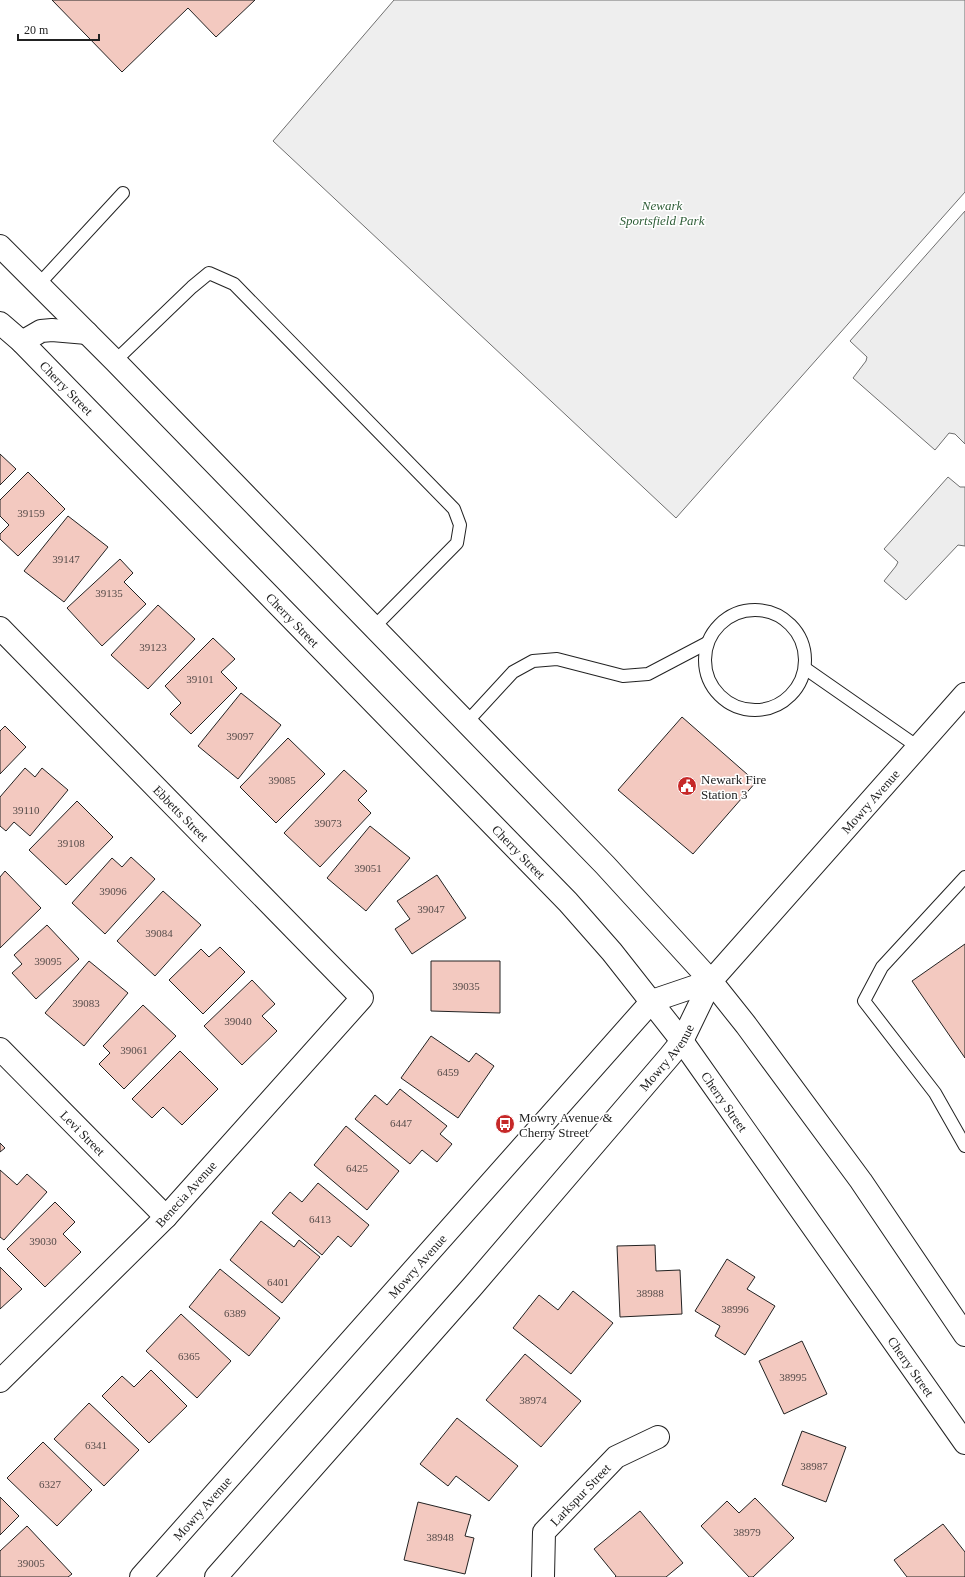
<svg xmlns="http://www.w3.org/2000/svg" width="965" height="1577" viewBox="0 0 965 1577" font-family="'Times New Roman',serif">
<rect width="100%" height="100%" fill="#fff"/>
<!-- green -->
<polygon fill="#eee" stroke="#6f6f6f" points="394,0 965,0 965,192 676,518 273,141"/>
<!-- parking -->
<g fill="#ededed" stroke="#6f6f6f">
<polygon points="965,211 965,444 955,434 949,433 935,450 853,378 866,361 867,357 850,341"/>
<polygon points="948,477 960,487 965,487 965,546 958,545 906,600 884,581 896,566 898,562 884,549"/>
</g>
<!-- building -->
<g fill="#f3c9c0" stroke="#222">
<polygon points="52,0 255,0 216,37 188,8 122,72"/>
<polygon points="0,454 16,469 0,485"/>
<polygon points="28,472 65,509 18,556 0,539 0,534 9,525 0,516 0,500"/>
<polygon points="68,516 108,547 64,602 24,571"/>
<polygon points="120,559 133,573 124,582 146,604 102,646 67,608"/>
<polygon points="158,605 195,639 148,689 111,655"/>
<polygon points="213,638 235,659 221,672 237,688 191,734 170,714 181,703 165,686"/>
<polygon points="241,693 281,725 238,779 198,746"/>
<polygon points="682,717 756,782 693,854 618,790"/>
<polygon points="5,726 26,747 0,774 0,731"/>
<polygon points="288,738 325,774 276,823 240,787"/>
<polygon points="25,768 35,777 42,768 68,790 30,836 14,822 6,831 0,826 0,797"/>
<polygon points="344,770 367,791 358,800 371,813 320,867 284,833"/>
<polygon points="77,801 113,837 66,885 29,850"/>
<polygon points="370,826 410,858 366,911 327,878"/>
<polygon points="131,857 155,879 105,934 72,903 112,858 122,867"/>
<polygon points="5,871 41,908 0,948 0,877"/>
<polygon points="437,875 466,918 412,954 395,929 410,919 397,901"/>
<polygon points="163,891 201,925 155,976 117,941"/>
<polygon points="47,925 79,959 36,999 12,973 22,964 14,955"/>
<polygon points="965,944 965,1058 912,981"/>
<polygon points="220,947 245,972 203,1014 169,980 201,949 209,957"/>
<polygon points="89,961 128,993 84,1046 45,1013"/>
<polygon points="431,961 500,961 500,1013 431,1011"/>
<polygon points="252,980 275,1004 262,1016 277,1031 242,1065 204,1026"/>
<polygon points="143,1005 176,1036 124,1089 99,1064 110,1053 103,1046"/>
<polygon points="431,1036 469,1062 476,1053 494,1066 458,1118 401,1078"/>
<polygon points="180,1051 218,1089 182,1125 163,1107 152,1118 132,1099"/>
<polygon points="400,1089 447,1126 440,1134 452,1144 437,1162 422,1150 410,1164 355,1119 375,1095 387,1105"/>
<polygon points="346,1126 399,1171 367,1210 314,1165"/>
<polygon points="0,1143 5,1148 0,1152"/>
<polygon points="0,1170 17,1185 27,1174 47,1192 4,1240 0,1237"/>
<polygon points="318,1183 369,1225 351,1247 338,1236 322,1255 272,1213 290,1192 302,1202"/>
<polygon points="55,1202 75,1222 63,1234 81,1252 45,1287 7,1249"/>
<polygon points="261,1221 294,1247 299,1240 320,1257 282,1303 230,1260"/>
<polygon points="655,1245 656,1271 680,1270 682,1314 620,1317 617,1246"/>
<polygon points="727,1259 755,1277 747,1289 775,1306 745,1355 715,1336 720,1326 695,1311"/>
<polygon points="0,1267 22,1289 0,1309"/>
<polygon points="220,1269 280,1318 249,1356 189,1307"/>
<polygon points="573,1291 613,1323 571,1374 513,1328 539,1295 558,1310"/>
<polygon points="181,1314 231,1361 197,1398 146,1351"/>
<polygon points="802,1341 827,1394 784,1414 759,1361"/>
<polygon points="525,1354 581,1401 541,1447 486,1400"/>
<polygon points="151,1370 187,1406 149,1443 102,1396 122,1376 134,1387"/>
<polygon points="89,1403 139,1450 104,1486 54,1439"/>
<polygon points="457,1418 518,1466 489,1501 456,1476 448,1486 420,1464"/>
<polygon points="802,1431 846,1447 826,1502 782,1485"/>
<polygon points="43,1442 92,1490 57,1526 7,1478"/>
<polygon points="0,1497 19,1516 0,1535"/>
<polygon points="755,1498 794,1538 753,1577 749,1577 701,1526 727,1501 739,1513"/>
<polygon points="418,1502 471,1515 465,1536 474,1538 465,1574 404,1560"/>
<polygon points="640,1511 683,1563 666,1577 615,1577 616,1576 594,1549"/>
<polygon points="943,1524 965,1552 965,1577 907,1577 894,1560"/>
<polygon points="27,1526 72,1574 68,1577 0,1577 0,1551"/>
</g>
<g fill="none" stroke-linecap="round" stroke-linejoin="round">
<!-- lane casing -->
<g stroke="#222" stroke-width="14">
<g id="lane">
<polyline points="39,284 123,193"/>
<polyline points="115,361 192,287 209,273 234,284 454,509 460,525 457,543 374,627"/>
<circle cx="755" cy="660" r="50"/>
<polyline points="806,669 918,747"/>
<polyline points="466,723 513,672 533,661 557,659 623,676 648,674 707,643"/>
<polyline points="965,877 882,967 864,1001 935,1093 965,1146"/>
</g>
</g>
<!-- street casing -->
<g stroke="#222" stroke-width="24">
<g id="street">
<path id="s1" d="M0,628L362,998L166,1217L0,1381"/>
<path id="s2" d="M0,1049L166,1217"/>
<path id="s3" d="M543,1577L544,1532L616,1457L658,1437"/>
</g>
</g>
<!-- secondary casing -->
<g stroke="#222" stroke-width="24">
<g id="secondary">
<polyline points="0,246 115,361 605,865 711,981 746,1025 861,1181 965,1335"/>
<path id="s4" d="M0,323L22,342L568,902L612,952L682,1041L965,1443"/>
<polyline points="22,342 41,331 52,330 87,333"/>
<path id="s5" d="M711,981L965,694"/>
</g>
</g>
<!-- primary casing -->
<g stroke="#222" stroke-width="24">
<g id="primary">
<path id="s6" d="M141,1577L652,1001L711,981"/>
<path id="s7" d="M216,1577L472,1287L669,1057L682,1041L711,981"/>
</g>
</g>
<!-- lane -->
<use href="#lane" stroke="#fff" stroke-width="12"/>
<!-- street -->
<use href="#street" stroke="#fff" stroke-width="22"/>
<!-- secondary -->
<use href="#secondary" stroke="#fff" stroke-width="22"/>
<!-- primary -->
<use href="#primary" stroke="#fff" stroke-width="22"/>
</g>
<!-- icons -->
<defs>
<g id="civic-disc" transform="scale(1)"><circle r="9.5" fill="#c62828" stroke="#fff"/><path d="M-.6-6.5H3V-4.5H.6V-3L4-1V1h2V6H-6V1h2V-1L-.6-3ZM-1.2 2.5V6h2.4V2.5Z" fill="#fff"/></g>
<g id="bus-disc" transform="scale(1)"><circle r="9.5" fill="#c62828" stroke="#fff"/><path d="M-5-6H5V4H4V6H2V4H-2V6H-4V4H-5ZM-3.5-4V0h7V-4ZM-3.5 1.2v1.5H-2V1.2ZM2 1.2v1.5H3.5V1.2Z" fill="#fff"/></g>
</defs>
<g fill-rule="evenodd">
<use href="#civic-disc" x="687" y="786"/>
<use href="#bus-disc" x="505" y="1124"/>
</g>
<g text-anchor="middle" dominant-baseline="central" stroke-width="3" stroke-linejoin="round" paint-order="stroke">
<!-- number labels -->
<g font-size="11" fill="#564c4a">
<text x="31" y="513">39159</text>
<text x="66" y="559">39147</text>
<text x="109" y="593">39135</text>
<text x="153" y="647">39123</text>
<text x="200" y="679">39101</text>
<text x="240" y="736">39097</text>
<text x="282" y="780">39085</text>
<text x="26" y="810">39110</text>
<text x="328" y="823">39073</text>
<text x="71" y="843">39108</text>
<text x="368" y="868">39051</text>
<text x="113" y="891">39096</text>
<text x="431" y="909">39047</text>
<text x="159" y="933">39084</text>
<text x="48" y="961">39095</text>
<text x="466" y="986">39035</text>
<text x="86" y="1003">39083</text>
<text x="238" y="1021">39040</text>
<text x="134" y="1050">39061</text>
<text x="448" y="1072">6459</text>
<text x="401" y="1123">6447</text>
<text x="357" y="1168">6425</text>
<text x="320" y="1219">6413</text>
<text x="43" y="1241">39030</text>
<text x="278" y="1282">6401</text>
<text x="650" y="1293">38988</text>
<text x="735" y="1309">38996</text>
<text x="235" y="1313">6389</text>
<text x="189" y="1356">6365</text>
<text x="793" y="1377">38995</text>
<text x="533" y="1400">38974</text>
<text x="96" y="1445">6341</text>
<text x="814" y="1466">38987</text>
<text x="50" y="1484">6327</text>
<text x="747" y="1532">38979</text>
<text x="440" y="1537">38948</text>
<text x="31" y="1563">39005</text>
</g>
<!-- park labels -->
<g font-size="13" font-style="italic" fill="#2f5e38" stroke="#fff">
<text x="662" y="205">Newark<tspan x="662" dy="15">Sportsfield Park</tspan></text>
</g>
<!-- street labels -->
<g font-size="13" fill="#222" stroke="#fff">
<text stroke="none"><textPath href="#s4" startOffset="93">Cherry Street</textPath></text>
<text stroke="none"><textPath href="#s4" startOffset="417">Cherry Street</textPath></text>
<text stroke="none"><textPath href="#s5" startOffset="240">Mowry Avenue</textPath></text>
<text stroke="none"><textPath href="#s1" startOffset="259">Ebbetts Street</textPath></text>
<text stroke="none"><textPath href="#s4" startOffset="741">Cherry Street</textPath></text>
<text stroke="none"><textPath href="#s7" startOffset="688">Mowry Avenue</textPath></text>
<text stroke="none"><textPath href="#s4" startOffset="1065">Cherry Street</textPath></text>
<text stroke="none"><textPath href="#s2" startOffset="118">Levi Street</textPath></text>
<text transform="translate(186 1194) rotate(-48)">Benecia Avenue</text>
<text stroke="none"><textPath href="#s6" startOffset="416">Mowry Avenue</textPath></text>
<text stroke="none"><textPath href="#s4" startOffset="1389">Cherry Street</textPath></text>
<text stroke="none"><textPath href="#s3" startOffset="97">Larkspur Street</textPath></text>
<text stroke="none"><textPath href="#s6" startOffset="92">Mowry Avenue</textPath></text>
</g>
<!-- poi labels -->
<g font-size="13" fill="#222" stroke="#fff" text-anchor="start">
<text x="701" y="779">Newark Fire<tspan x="701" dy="15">Station 3</tspan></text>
<text x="519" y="1117">Mowry Avenue &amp;<tspan x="519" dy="15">Cherry Street</tspan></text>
</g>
</g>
<!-- scale -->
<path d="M18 34v6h81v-6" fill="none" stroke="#222222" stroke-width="2"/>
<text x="24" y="34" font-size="12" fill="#222222" stroke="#ffffff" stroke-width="3" paint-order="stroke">20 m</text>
</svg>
